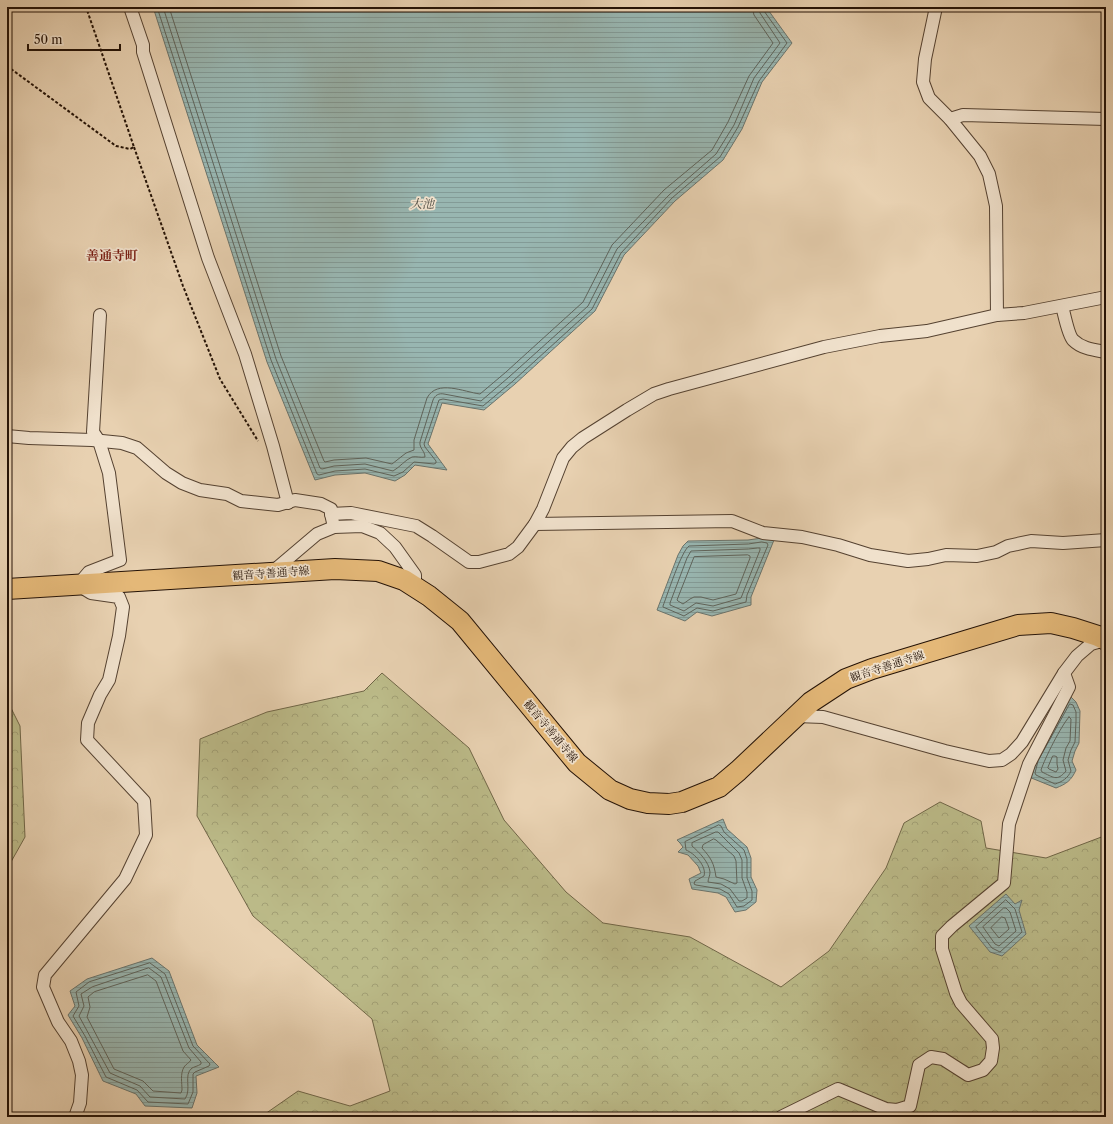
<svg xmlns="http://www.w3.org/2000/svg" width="1113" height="1124" viewBox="0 0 1113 1124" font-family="'Libre Caslon Text','Noto Serif JP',serif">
<defs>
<pattern id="forest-crowns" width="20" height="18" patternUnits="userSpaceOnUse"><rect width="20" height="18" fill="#bbba88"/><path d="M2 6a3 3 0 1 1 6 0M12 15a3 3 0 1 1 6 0" fill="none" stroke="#a19f74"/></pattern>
<pattern id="water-rules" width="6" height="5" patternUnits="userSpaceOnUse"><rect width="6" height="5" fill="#98b6b1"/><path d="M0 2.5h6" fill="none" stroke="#839b97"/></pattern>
</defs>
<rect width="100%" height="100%" fill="#e8d1b1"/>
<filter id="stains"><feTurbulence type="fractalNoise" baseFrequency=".005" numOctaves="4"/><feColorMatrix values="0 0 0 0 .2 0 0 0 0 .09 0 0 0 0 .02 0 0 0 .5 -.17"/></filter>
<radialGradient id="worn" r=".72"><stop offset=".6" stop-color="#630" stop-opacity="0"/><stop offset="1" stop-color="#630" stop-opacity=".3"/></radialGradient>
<!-- forest -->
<g fill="url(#forest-crowns)" stroke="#706647">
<polygon points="382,673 469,748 504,820 566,892 603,923 690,937 781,987 829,951 886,868 904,823 940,802 981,821 986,848 1046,858 1104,836 1106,831 1106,1117 266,1117 265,1114 298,1091 350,1106 390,1091 372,1019 253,916 197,816 200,739 267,712 364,691"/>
<polygon points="7,700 20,726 25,837 7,869"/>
</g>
<!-- water -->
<g fill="url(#water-rules)" stroke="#6a746d">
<polygon points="153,7 766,7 792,43 762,82 742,129 723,160 675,201 624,255 595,311 515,384 484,410 442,403 428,444 447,470 415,465 405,475 395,481 365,473 335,475 315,480 267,362"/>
<polygon points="762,538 774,540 751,597 751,605 712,616 697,612 685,621 657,610 678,555 683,546 688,541 748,540"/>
<path d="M1070,696L1076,702L1080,711L1079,743L1075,751L1072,761L1076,770C1071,781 1066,784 1056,788L1029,777Z"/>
<polygon points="723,819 727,829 747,847 751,858 751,877 757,890 756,902 746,910 735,912 726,897 718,893 692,889 689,879 701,873 698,866 688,855 678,852 683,847 680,843 677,840"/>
<polygon points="1006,894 1015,904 1022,900 1019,910 1026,934 1002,956 990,952 969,926"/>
<polygon points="152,958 169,971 197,1045 219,1067 196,1076 197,1093 192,1108 145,1106 136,1094 103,1081 82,1038 68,1015 75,1006 70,991 87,979"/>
</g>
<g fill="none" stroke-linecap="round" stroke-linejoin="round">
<!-- shore -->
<g stroke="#5e645c" stroke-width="1">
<polyline points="157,7 271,360 317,474 319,475 335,471 365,469 394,476 403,472 414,462 434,464 436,463 436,461 425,447 424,444 439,400 443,399 483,406 513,381 592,309 621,253 672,198 720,157 738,127 759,81 787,43 764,11 764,7"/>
<path d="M163,7L276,359L320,468L322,469L334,466L365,464L393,471C400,467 405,460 412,457C416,456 421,458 425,457C425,451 419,448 420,442L433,400C435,395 439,393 444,394L481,401L509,377L588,306L617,249L669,195L716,154L734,125L754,78L780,43L760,13L758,7"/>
<path d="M169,7L281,356L324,461L325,462L334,460L366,458L392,464L406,453L414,450V440L427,398C437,379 464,392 480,394L506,372L583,302L612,245L664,190L712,150L728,122L749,76L773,43L754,15L752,7"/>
<path d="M762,542L767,543L768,545L747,595L746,602L713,611L697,608L684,616L663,607V606C668,593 681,552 689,546L748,544Z"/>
<polygon points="758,548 760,548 760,550 741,598 713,606 696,603 684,611 670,605 670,603 687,558 691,551 748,549"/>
<polygon points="748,555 750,556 750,558 736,594 713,600 701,597 694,597 690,599 683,604 678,601 677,600 694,557"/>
<path d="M1070,704L1073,705L1076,712V721L1075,742L1071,750L1068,760L1071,771C1068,778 1062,782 1055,784L1036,775L1035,773L1038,761Z"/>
<path d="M1069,717L1071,719L1070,741L1066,748L1063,760L1066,771C1057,782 1053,777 1042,772L1041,770C1045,758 1061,726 1069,717Z"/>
<polygon points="1053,756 1055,756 1057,757 1057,764 1058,769 1056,772 1049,769 1048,768"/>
<path d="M719,825L721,826L724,832L744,850L747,859V878L752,891V900L744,906L737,907L729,894L720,889L696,885L694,884L695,881L704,876C707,866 694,853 686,850L685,842Z"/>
<path d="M716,832H718L739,853L742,860V878L747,892V898L742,901H739L730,889L721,884L708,882C708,879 710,876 710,872C709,862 699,852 692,846V843Z"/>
<path d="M714,839L716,840L734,856L736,861L737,883L735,884L724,879L716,877C714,863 711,858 702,848L703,845Z"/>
<polygon points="1006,900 1015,909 1022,932 1000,952 992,948 976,927"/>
<polygon points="1004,908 1006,908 1010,912 1016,931 999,946 995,944 983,927"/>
<polygon points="1002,917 1005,918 1009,929 1000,937 999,938 991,928"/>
<polygon points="150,963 165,974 193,1046 210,1064 209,1066 195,1072 193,1074 193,1092 188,1104 148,1102 137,1090 106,1077 85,1036 73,1016 79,1006 76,992 89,982"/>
<path d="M149,968L161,977L189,1048L201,1062V1064C198,1066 194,1067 192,1068C183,1075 192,1089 185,1099L150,1097L140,1086L110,1073L79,1016L84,1006L81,994L92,987Z"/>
<path d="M148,975L156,981L183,1051L191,1060C189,1063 186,1064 184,1067C180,1074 182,1083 182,1090L181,1093L153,1091L143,1081L114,1069L87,1017L90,1007L88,997L94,992Z"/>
</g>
<!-- minor casing -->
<g stroke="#554231" stroke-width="14">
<g id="minor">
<polyline points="130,7 143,45 143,52 208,258 245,354 273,446 288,503"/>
<polyline points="936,7 925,59 923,82 929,98 950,119 980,156 989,174 996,206 997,315"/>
<polyline points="950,119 963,115 1106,119"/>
<path d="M1062,306C1064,313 1068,335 1073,340C1082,349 1095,350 1106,352"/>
<polyline points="7,436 29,438 92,440 122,443 137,448 166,473 182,483 200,490 227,494 241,501 278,505 295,500 321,504 331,509 331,514 334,527"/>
<polyline points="331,514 351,513 416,526 432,536 469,562 479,562 509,554 518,547 535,524 543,509 563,458 572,447 583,438 627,410 654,394 669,389 824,347 880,336 927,331 997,315 1024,313 1106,297"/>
<polyline points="535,524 732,521 763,533 802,537 838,545 870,555 908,561 928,559 946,555 977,556 996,552 1008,546 1031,541 1063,543 1106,540"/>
<polyline points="271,573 317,534 334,527 362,526 380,533 395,547 415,575 415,587"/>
<polyline points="796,716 823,717 945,751 989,761 1002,760 1011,754 1022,742 1064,673 1077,656 1091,644 1105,640"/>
<polyline points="75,1117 80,1103 82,1075 79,1061 71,1041 58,1022 43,987 45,975 125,879 146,835 144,801 87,740 88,723 100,695 109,680 119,636 123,607 119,597 91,593 78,585 89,572 120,560 109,473 99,441 93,432 100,315"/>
<polyline points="781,1117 838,1089 886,1109 897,1110 910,1106 919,1065 931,1057 943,1059 968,1075 983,1070 991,1061 993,1048 992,1039 961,1003 956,993 942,949 942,936 952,926 1004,883 1009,824 1029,764 1069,687 1064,673"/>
</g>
</g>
<!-- primary casing -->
<g stroke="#241206" stroke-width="22">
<polyline id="primary" points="7,589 335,569 378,571 404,580 429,596 460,621 577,763 610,790 630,799 648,803 669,804 682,802 719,787 738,771 811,702 846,679 872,669 1018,625 1051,623 1073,628 1098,636 1106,640"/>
</g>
<!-- path -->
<g stroke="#241206" stroke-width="2" stroke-dasharray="3 2" stroke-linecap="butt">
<polyline points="7,66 116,146 130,149 134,147 86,7"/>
<polyline points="134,147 183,286 220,379 258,441"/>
</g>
<!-- minor -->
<use href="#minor" stroke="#f0e1cc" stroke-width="12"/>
<!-- primary -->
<use href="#primary" stroke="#e4b878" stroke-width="20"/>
</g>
<g text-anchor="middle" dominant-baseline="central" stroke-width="3.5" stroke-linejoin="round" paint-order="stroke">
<!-- street labels -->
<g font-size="11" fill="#241206" stroke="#f0e1cc">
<text transform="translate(271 573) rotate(-4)">観音寺善通寺線</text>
<text transform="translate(887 666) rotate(-18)">観音寺善通寺線</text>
<text transform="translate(551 731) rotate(50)">観音寺善通寺線</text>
</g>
<!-- water labels -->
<g font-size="12" font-style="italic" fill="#4d4b42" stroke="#f0e1cc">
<text x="422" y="203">大池</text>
</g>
<!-- quarter labels -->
<g font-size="13" font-weight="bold" fill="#7a1f14" stroke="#f0e1cc">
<text x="112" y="255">善通寺町</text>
</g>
</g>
<!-- margin -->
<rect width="1113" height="1124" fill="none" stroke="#e8d1b1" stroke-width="24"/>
<rect x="8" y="8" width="1097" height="1108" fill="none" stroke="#241206" stroke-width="2"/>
<rect x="12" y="12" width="1089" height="1100" fill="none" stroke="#241206"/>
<!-- scale -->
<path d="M28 44v6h92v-6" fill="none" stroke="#241206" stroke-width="2"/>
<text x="34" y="44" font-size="12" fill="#241206" stroke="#f0e1cc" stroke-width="3" paint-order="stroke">50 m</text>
<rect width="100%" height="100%" filter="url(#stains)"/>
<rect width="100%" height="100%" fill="url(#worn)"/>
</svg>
